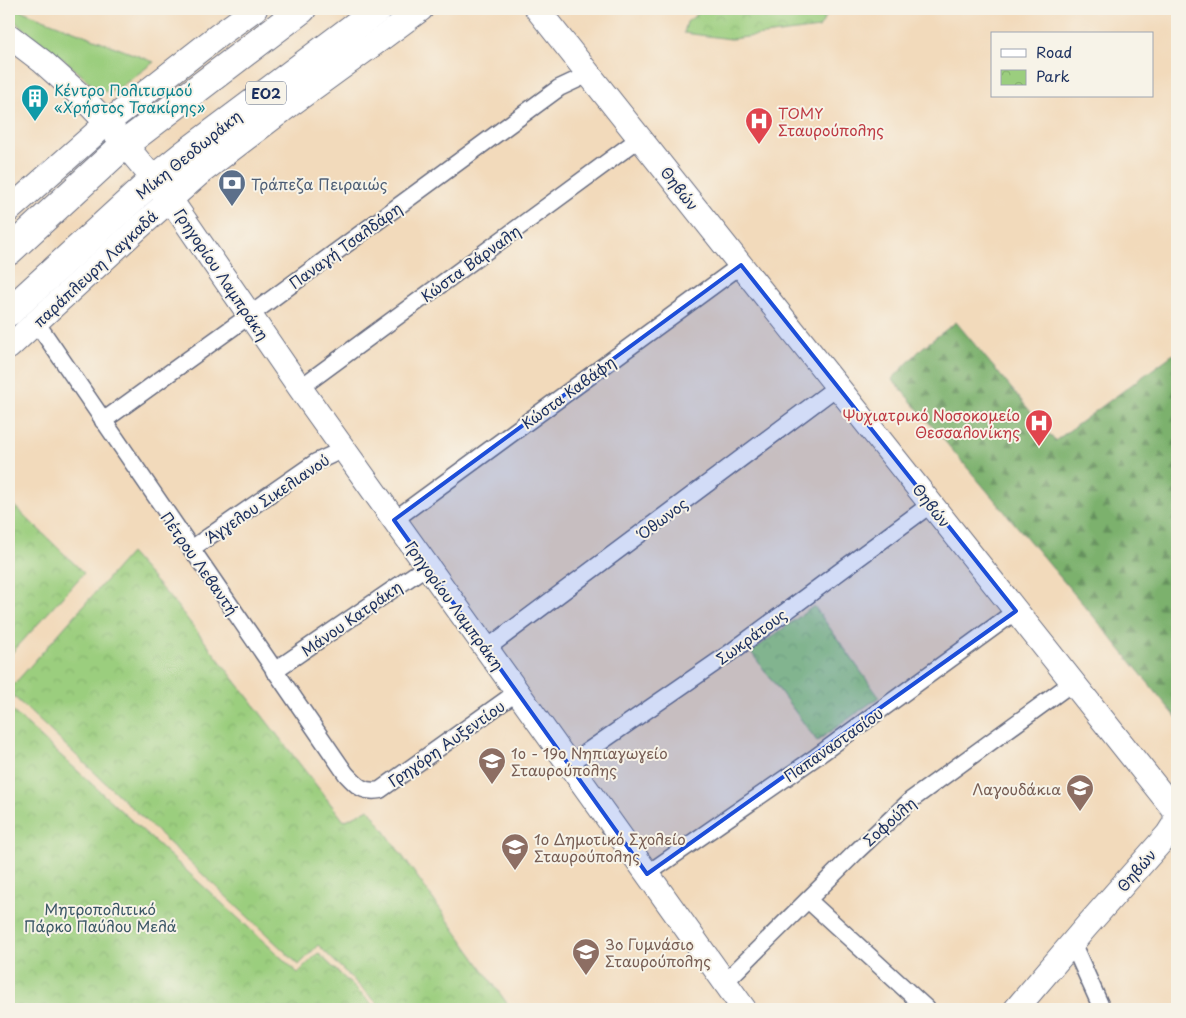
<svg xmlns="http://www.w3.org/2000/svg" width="1186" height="1018" viewBox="0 0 1186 1018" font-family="'Playpen Sans',sans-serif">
<defs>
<pattern id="forest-firs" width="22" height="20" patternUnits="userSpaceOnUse" patternTransform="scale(1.25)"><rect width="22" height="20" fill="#7cb16d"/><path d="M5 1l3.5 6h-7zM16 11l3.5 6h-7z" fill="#65905d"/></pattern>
<pattern id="park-crowns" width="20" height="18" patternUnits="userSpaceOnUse" patternTransform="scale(1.25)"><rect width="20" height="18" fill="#9bce7e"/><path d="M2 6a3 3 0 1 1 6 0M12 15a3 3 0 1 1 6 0" fill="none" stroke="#85b16f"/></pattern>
</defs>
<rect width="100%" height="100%" fill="#f7f3e8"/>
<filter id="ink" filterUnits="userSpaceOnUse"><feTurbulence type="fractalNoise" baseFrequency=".02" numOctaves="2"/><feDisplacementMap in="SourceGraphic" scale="10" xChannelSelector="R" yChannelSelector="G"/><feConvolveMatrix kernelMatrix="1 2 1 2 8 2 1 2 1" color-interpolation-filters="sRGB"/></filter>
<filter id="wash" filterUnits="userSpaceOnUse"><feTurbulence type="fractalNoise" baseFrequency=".0096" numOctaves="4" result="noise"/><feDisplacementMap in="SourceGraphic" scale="20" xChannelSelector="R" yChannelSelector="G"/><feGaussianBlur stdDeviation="1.12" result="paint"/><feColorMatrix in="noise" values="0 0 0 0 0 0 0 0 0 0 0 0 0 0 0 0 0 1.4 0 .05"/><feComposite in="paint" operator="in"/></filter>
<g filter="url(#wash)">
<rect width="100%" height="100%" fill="#f2dabb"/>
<!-- green -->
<polygon fill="#9bce7e" stroke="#5b7e6e" points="9,9 17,9 154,62 119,88 110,92 98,90 67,62 9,17"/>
<!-- forest -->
<polygon fill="url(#forest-firs)" stroke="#4c7066" points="956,322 1055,441 1172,355 1177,353 1177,718 1099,623 892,379 922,348"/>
<!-- park -->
<g fill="url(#park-crowns)" stroke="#5b7e6e">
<polygon points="699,9 829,9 830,10 819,28 731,39 684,33 687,22 699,13"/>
<polygon points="9,501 84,573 9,656"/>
<polygon points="130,553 178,607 344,821 369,809 511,1009 383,1009 318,945 299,965 9,692 9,690"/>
<polygon points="814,606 879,697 817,741 751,652"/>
<polygon points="9,708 298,973 318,953 377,1009 9,1009"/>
</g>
</g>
<g filter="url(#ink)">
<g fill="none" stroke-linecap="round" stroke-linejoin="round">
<!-- street casing -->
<g stroke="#666b7f" stroke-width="19">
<g id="street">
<path d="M36,322L346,774C357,786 363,793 380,790L517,692"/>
<polyline points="300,388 640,138"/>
<polyline points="103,421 250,315 559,88 589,74"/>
<polyline points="394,520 741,265"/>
<polyline points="191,549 316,462 344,449"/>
<polyline points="486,649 838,386"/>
<polyline points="274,671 427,566"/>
<polyline points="569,764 734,650 931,504"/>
<polyline points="647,874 816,757 1016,611"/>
<polyline points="808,900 927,1009"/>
<polyline points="1072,942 1102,1009"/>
<polyline points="725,982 856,852 911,800 1073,682"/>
</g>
</g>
<!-- secondary casing -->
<g stroke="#666b7f" stroke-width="26">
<g id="secondary">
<polyline points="537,9 1176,812 1175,823 1168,834 1085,928 1016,1009"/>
<polyline points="9,36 43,62 81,96 107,123 170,199 300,388 744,1009"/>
<polyline points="9,210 107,123 219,35 255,9"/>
<polyline points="9,347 136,230 199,174 287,107 382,38 421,9"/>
</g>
</g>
<!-- highway casing -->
<g stroke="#666b7f" stroke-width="30">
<g id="highway">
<polyline points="9,251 125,144 302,9"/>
<polyline points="9,312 154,179 185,154 378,9"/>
</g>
</g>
<!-- street -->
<use href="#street" stroke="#fff" stroke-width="16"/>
<!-- secondary -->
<use href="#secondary" stroke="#fff" stroke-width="24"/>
<!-- highway -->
<use href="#highway" stroke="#fff" stroke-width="28"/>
</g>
</g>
<!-- marked area -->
<path fill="#1d4ed8" fill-opacity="0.2" stroke="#1d4ed8" stroke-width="4" stroke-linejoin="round" d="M741,265L1016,611L647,874L394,520Z"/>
<!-- icons -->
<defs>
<g id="building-pin" transform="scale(1.4375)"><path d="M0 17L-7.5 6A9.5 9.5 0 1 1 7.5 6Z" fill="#0f9aa8" stroke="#f7f3e8"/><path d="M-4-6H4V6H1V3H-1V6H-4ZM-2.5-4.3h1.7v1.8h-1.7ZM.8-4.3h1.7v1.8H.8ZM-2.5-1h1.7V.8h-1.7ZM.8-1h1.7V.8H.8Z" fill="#fff"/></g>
<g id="hospital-pin" transform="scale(1.4375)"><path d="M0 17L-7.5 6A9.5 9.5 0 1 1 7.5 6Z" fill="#e0444e" stroke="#f7f3e8"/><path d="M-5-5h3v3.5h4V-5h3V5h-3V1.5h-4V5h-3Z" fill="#fff"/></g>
<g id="bank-pin" transform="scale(1.4375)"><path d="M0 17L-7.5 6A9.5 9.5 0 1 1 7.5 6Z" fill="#5c6f8a" stroke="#f7f3e8"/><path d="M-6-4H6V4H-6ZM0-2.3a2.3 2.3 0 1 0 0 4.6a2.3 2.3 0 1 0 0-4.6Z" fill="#fff"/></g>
<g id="school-pin" transform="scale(1.4375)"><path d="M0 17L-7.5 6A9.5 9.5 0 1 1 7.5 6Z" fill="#8d6e63" stroke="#f7f3e8"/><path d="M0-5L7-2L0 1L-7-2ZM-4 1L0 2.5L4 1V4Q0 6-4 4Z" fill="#fff"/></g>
</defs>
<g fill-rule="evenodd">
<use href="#building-pin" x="35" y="98"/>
<use href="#hospital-pin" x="759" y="121"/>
<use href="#bank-pin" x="232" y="183"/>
<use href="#hospital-pin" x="1039" y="423"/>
<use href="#school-pin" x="492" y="761"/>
<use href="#school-pin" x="1080" y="788"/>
<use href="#school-pin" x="515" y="847"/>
<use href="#school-pin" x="586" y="952"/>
</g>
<g text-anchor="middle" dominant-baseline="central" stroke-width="4" stroke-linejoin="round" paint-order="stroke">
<!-- shield labels -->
<rect fill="#f7f3e8" stroke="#5d6a87" stroke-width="1" x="246" y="81.5" width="40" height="23" rx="4"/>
<g font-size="14" font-weight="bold" fill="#1b2f5e">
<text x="266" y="93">ΕΟ2</text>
</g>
<!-- culture labels -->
<g font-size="15" fill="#0d838f" stroke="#f7f3e8" text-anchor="start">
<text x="54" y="89">Κέντρο Πολιτισμού<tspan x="54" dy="17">«Χρήστος Τσακίρης»</tspan></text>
</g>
<!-- health labels -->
<g font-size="15" fill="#be3a42" stroke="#f7f3e8" text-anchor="start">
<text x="778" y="112">ΤΟΜΥ<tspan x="778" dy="17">Σταυρούπολης</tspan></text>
<text x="1020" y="414" text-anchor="end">Ψυχιατρικό Νοσοκομείο<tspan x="1020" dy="17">Θεσσαλονίκης</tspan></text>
</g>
<!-- street labels -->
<g font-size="15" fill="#1b2f5e" stroke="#f7f3e8">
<text transform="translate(188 154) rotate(-39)">Μίκη Θεοδωράκη</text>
<text transform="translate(680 188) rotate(52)">Θηβών</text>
<text transform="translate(345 245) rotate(-36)">Παναγή Τσαλδάρη</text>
<text transform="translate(470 263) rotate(-36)">Κώστα Βάρναλη</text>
<text transform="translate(95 268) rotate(-43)">παράπλευρη Λαγκαδά</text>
<text transform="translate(222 274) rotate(56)">Γρηγορίου Λαμπράκη</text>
<text transform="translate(568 392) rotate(-36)">Κώστα Καβάφη</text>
<text transform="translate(267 498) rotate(-34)">Άγγελου Σικελιανού</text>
<text transform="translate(932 505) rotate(52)">Θηβών</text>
<text transform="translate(662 518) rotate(-37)">Όθωνος</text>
<text transform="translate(200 563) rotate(55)">Πέτρου Λεβαντή</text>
<text transform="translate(455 605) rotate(54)">Γρηγορίου Λαμπράκη</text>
<text transform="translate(351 618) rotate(-35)">Μάνου Κατράκη</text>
<text transform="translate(751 636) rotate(-36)">Σωκράτους</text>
<text transform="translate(446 743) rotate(-35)">Γρηγόρη Αυξεντίου</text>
<text transform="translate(833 744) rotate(-35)">Παπαναστασίου</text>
<text transform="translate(889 821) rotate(-42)">Σοφούλη</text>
<text transform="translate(1136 870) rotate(-49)">Θηβών</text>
</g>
<!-- service labels -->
<g font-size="15" fill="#4e5e75" stroke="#f7f3e8" text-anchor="start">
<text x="251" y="183">Τράπεζα Πειραιώς</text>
</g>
<!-- education labels -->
<g font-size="15" fill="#785e54" stroke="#f7f3e8" text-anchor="start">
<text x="511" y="752">1o - 19o Νηπιαγωγείο<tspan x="511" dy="17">Σταυρούπολης</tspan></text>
<text x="1061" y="788" text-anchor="end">Λαγουδάκια</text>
<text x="534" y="838">1ο Δημοτικό Σχολείο<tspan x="534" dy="17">Σταυρούπολης</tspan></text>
<text x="605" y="943">3ο Γυμνάσιο<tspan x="605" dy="17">Σταυρούπολης</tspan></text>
</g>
<!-- park labels -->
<g font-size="15" fill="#3b5766" stroke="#f7f3e8">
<text x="100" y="908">Μητροπολιτικό<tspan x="100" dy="17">Πάρκο Παύλου Μελά</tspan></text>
</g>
</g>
<!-- margin -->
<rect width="1186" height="1018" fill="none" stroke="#f7f3e8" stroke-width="30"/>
<!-- legend -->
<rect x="991" y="32" width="162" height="65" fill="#f7f3e8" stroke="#9fa5b1"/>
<rect x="1001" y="49" width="25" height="8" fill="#ffffff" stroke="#9fa5b1"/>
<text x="1036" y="58" font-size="15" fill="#1b2f5e">Road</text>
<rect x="1001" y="70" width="25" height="15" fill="url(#park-crowns)" stroke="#9fa5b1"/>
<text x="1036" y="82" font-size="15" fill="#1b2f5e">Park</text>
</svg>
